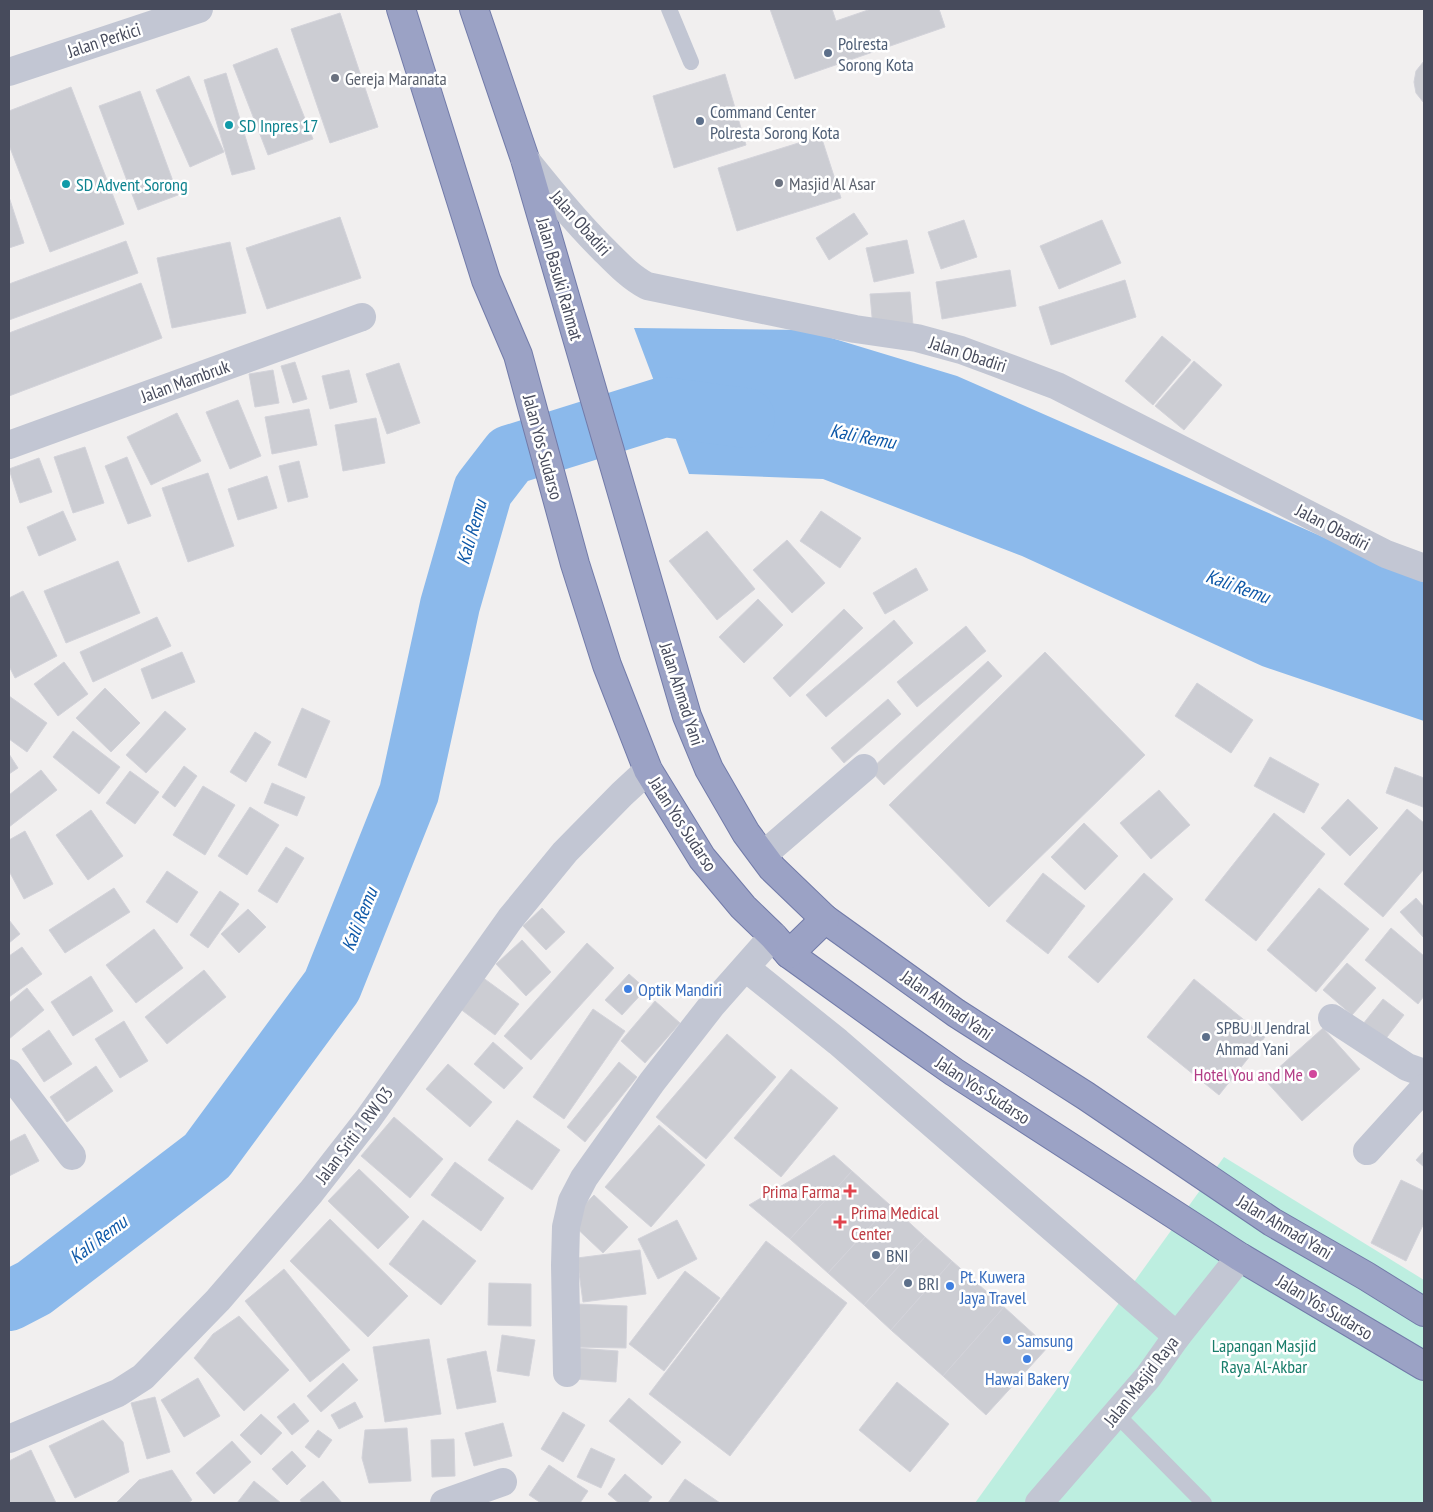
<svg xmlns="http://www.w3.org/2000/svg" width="1433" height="1512" viewBox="0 0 1433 1512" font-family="'PT Sans Narrow',sans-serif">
<rect width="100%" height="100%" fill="#f1efef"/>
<!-- green -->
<polygon fill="#bdeee0" points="1224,1157 1424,1280 1424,1503 975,1503"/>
<!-- water -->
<polygon fill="#8bb9eb" points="634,328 805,330 957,376 1373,559 1424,577 1424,721 1262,666 1022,556 823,479 689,474"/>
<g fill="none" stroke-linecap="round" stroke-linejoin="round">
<!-- river -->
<polyline stroke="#8bb9eb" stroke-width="60" points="9,1301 34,1288 207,1156 332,986 409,793 450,605 483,490 510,455 664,407 745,418"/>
</g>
<!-- building -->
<g fill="#cccdd3" stroke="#d3d3da">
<polygon points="770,9 832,9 836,21 871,9 939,9 945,27 795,79"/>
<polygon points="340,13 378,127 330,143 291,29"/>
<polygon points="277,48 313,139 268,155 233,65"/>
<polygon points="1424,61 1424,103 1416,93 1414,82 1416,71"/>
<polygon points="226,73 255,169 232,175 204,80"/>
<polygon points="725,74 746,145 674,168 653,96"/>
<polygon points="189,76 224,152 190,167 156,90"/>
<polygon points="71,87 124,224 50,252 9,145 9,111"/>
<polygon points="140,91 178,195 138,210 99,106"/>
<polygon points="821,136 841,198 737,231 718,168"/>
<polygon points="9,197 24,243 9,248"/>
<polygon points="854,213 868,234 829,260 816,238"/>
<polygon points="340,217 361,278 267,309 246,248"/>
<polygon points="964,220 977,257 941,269 928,232"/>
<polygon points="1102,220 1121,263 1059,289 1040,246"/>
<polygon points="907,240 914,273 874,282 866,248"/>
<polygon points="126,241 138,273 9,320 9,284"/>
<polygon points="230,242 246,313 172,328 157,258"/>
<polygon points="1010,270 1016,306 942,319 936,282"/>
<polygon points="1125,280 1136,317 1051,345 1039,307"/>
<polygon points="141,283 162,338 9,396 9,333"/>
<polygon points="910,292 913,325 873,328 870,294"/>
<polygon points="1162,336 1191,360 1153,405 1125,381"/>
<polygon points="1194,361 1222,385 1184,430 1155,406"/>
<polygon points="295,362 307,399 293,403 281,366"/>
<polygon points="399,363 420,423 387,434 366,374"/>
<polygon points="273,370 279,403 255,407 249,374"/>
<polygon points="349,370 357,402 330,409 322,376"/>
<polygon points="238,400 261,456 230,469 206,412"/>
<polygon points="309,409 317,445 272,454 265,417"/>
<polygon points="177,413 201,461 151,485 127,437"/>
<polygon points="376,418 385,463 343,471 335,425"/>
<polygon points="85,447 104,503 73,513 54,457"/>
<polygon points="127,457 151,516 128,524 105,466"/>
<polygon points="39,458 52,492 20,503 9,469"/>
<polygon points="299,461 308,497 288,502 279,466"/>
<polygon points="208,473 234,546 188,562 162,488"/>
<polygon points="267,476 277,508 238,520 228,489"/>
<polygon points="63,511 76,540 39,556 27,527"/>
<polygon points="821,511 861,538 840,568 800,541"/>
<polygon points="707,531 755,589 717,620 669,561"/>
<polygon points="787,540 825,583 792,613 753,570"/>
<polygon points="118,561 140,613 66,643 44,591"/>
<polygon points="916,568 928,590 885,614 873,593"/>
<polygon points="23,591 57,656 15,678 9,666 9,598"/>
<polygon points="758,599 783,625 744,663 719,637"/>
<polygon points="844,609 863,628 790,697 773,678"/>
<polygon points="157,617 171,646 93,682 80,652"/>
<polygon points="894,620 913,643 826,717 806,695"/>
<polygon points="966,626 986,651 917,707 897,682"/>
<polygon points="182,652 195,682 152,699 141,669"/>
<polygon points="1045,652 1145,755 989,907 889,805"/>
<polygon points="988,661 1002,676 884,785 870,770"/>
<polygon points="64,662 88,694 58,716 34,684"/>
<polygon points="1197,683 1253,720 1231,753 1175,716"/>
<polygon points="105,688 140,723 111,752 76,718"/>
<polygon points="9,696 47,723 27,752 9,739"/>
<polygon points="888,699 901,714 844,763 831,748"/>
<polygon points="302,708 330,721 306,778 278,765"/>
<polygon points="165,711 186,729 146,773 126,755"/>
<polygon points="73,731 120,767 99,794 53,757"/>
<polygon points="255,732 271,742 246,782 230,772"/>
<polygon points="9,754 18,768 9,774"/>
<polygon points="1270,757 1319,784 1304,813 1254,786"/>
<polygon points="184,766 197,776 175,807 162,797"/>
<polygon points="1395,767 1424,778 1423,807 1386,793"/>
<polygon points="41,770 57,790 9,827 9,795"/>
<polygon points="130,771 159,792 135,824 106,803"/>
<polygon points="272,783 305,797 297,816 264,803"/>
<polygon points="203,786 235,805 205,855 173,835"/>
<polygon points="1159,790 1190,825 1151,859 1120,823"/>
<polygon points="1348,799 1378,828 1350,856 1321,828"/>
<polygon points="250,807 279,825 247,875 218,856"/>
<polygon points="1407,809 1424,823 1424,869 1383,917 1344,884"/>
<polygon points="91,810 123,856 88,880 56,835"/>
<polygon points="1274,813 1325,854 1256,941 1205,900"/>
<polygon points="1084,823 1118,856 1085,890 1051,857"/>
<polygon points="25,831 53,884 24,899 9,871 9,840"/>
<polygon points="286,847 304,858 277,903 258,891"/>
<polygon points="167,871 198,892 177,923 146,902"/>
<polygon points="1043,873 1085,906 1048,954 1006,921"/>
<polygon points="1144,873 1173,899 1098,983 1068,957"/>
<polygon points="114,888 130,912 65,953 49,930"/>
<polygon points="1319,888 1369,929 1316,992 1267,950"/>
<polygon points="220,891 239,904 208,948 190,935"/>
<polygon points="1416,898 1424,907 1424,938 1400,912"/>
<polygon points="542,908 565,932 546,950 523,926"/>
<polygon points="248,909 266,927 239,953 221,934"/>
<polygon points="9,920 20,934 9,943"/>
<polygon points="1391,928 1424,956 1424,996 1418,1004 1365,960"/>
<polygon points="154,929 183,968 136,1003 106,965"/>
<polygon points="522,940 551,972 526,996 496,964"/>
<polygon points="587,943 614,968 531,1060 504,1036"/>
<polygon points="22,947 42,974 9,997 9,956"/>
<polygon points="1347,963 1376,988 1352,1015 1323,990"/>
<polygon points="204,970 226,997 167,1044 145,1017"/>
<polygon points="629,974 646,989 622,1015 605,1000"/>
<polygon points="91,976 113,1011 73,1036 51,1002"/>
<polygon points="482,977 519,1004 495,1035 459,1008"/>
<polygon points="1194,979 1265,1037 1219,1095 1147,1037"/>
<polygon points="27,988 44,1010 9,1039 9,1003"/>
<polygon points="1383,999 1404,1015 1384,1041 1363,1024"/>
<polygon points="655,1001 680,1023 645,1063 621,1041"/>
<polygon points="593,1009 625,1031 564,1119 533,1097"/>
<polygon points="124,1021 148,1061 120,1078 95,1039"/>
<polygon points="1323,1028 1360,1069 1302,1121 1265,1080"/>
<polygon points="49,1030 72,1064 44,1082 22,1049"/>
<polygon points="727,1034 776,1077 706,1159 656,1117"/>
<polygon points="493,1042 523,1068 504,1089 474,1064"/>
<polygon points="619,1062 637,1077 585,1142 567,1127"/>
<polygon points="448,1064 492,1102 470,1127 426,1089"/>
<polygon points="96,1066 113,1091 67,1122 50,1097"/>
<polygon points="791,1069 838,1108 781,1177 734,1138"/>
<polygon points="394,1117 443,1159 410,1198 361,1156"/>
<polygon points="517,1120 560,1150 532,1190 488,1160"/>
<polygon points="659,1125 705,1165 651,1227 605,1187"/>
<polygon points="25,1134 39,1161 9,1176 9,1142"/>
<polygon points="1424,1151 1424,1167 1416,1160"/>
<polygon points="834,1155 852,1171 790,1239 749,1205"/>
<polygon points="455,1162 504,1198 481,1231 431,1195"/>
<polygon points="359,1169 409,1217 378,1249 328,1201"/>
<polygon points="852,1171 890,1205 828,1273 790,1239"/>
<polygon points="1401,1180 1424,1191 1424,1223 1406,1261 1371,1243"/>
<polygon points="594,1195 628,1227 603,1253 569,1221"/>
<polygon points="890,1205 925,1237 864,1305 828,1273"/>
<polygon points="330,1219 408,1296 368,1337 290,1261"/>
<polygon points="423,1220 476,1261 441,1305 389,1264"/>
<polygon points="677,1220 697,1259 658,1279 638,1239"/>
<polygon points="925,1237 952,1261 891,1330 864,1305"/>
<polygon points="766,1241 847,1303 730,1456 649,1394"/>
<polygon points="640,1250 646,1294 583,1302 577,1258"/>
<polygon points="952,1261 1004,1307 943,1376 891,1330"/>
<polygon points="284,1269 350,1350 310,1382 245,1301"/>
<polygon points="685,1271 720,1298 664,1371 629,1344"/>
<polygon points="489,1283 531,1284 531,1326 488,1325"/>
<polygon points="576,1304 627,1306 626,1348 575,1347"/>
<polygon points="1004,1307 1048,1347 986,1415 943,1376"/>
<polygon points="239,1316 289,1370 244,1411 194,1358 213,1334"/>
<polygon points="502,1335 535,1340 529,1376 497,1371"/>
<polygon points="429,1339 441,1414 385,1422 373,1347"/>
<polygon points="575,1348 618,1351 616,1382 574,1379"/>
<polygon points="486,1351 496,1402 457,1409 447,1359"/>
<polygon points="343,1363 358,1380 321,1412 307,1396"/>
<polygon points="198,1378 220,1416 184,1437 161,1400"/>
<polygon points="897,1382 949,1424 910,1472 859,1430"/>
<polygon points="155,1397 170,1452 147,1459 131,1403"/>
<polygon points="629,1398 681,1442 662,1465 609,1421"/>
<polygon points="355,1402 363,1417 339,1429 331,1415"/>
<polygon points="294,1403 309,1421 292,1435 277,1417"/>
<polygon points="563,1412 585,1425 563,1462 541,1449"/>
<polygon points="261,1414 282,1433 261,1455 240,1435"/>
<polygon points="103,1420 123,1442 129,1472 75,1498 49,1446"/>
<polygon points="503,1423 512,1456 474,1466 465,1433"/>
<polygon points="407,1428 411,1481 369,1483 362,1458 365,1430"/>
<polygon points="318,1430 332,1440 319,1458 305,1447"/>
<polygon points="454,1439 455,1476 432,1477 431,1440"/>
<polygon points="232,1441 251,1462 214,1494 196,1473"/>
<polygon points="591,1448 615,1459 601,1488 577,1477"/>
<polygon points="31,1450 56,1503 9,1503 9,1461"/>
<polygon points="292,1451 306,1466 287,1485 272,1469"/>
<polygon points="549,1465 588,1491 580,1503 541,1503 529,1495"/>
<polygon points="172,1470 192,1500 188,1503 116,1503 139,1480"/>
<polygon points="625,1474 652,1497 647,1503 619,1503 608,1494"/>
<polygon points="685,1479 720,1503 668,1503"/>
<polygon points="254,1481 281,1503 237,1503"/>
<polygon points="323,1481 342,1503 302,1503 300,1500"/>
</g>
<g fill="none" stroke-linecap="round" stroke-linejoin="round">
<!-- trunk casing -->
<g stroke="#727ba9" stroke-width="30">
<g id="trunk">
<polyline points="401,9 486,280 518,355 575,564 607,665 648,770 702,858 743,907 773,936 789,954 900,1034 954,1072 1240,1257 1424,1366"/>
<polyline points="474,9 525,159 687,716 709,769 746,833 772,868 825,919 956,1013 1086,1096 1272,1222 1366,1276 1424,1312"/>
<polyline points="789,954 825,919"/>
</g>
</g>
<!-- service -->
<g stroke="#c2c6d3" stroke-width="16">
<polyline points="669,9 691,62"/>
<polyline points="1116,1414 1204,1503"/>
</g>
<!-- minor -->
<g stroke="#c2c6d3" stroke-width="28">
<path d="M525,159C550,190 575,221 603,249C617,263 630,277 647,286L855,329L917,338L961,350L996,363L1057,386L1386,554L1424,568"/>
<polyline points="9,445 362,317"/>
<polyline points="763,855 864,768"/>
<polyline points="746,968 838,1042 1177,1336"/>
<polyline points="1332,1018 1407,1067 1424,1073"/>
<polyline points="9,1073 72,1156"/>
<polyline points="1367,1151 1424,1088"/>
<polyline points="567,1373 565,1265 566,1227 572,1201 584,1178 652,1082 712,1005 773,936"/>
<polyline points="9,1439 118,1393 143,1377 218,1300 311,1192 368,1119 510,919 565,852 622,794 648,770"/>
<polyline points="444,1503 503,1482"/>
<polyline points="1039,1503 1148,1377 1177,1336 1240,1257"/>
</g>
<!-- tertiary -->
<polyline stroke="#c2c6d3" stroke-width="28" points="9,72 199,9"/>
<!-- trunk -->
<use href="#trunk" stroke="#9ba2c5" stroke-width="28"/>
</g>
<!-- markers -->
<g fill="#5c6f8a" stroke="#fff" stroke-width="2">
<circle cx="828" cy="53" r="5"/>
<circle cx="700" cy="121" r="5"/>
<circle cx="1206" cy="1037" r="5"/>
<circle cx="876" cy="1255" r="5"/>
<circle cx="908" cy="1283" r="5"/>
</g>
<g fill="#6b7280" stroke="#fff" stroke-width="2">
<circle cx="335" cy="78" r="5"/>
<circle cx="779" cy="183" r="5"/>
</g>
<g fill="#0f9aa8" stroke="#fff" stroke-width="2">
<circle cx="229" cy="125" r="5"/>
<circle cx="66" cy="184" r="5"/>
</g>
<g fill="#3f7fe0" stroke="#fff" stroke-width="2">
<circle cx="628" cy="989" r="5"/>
<circle cx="950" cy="1286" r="5"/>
<circle cx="1007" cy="1340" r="5"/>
<circle cx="1027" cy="1359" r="5"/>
</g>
<circle fill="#d1479c" stroke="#fff" stroke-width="2" cx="1313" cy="1074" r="5"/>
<g fill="#e0444e" stroke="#fff" stroke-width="2">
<path d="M847.5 1183.5h5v5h5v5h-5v5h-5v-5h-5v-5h5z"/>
<path d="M837.5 1214.5h5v5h5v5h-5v5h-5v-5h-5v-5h5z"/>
</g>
<g text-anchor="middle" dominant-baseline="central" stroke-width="5" stroke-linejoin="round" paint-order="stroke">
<!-- street labels -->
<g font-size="18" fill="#474b5c" stroke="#fff">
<text transform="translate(104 40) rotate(-18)">Jalan Perkici</text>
<text transform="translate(581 223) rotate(48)">Jalan Obadiri</text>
<text transform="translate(560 279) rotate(74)">Jalan Basuki Rahmat</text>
<text transform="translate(968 354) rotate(18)">Jalan Obadiri</text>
<text transform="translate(185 381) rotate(-20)">Jalan Mambruk</text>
<text transform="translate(543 447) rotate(75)">Jalan Yos Sudarso</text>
<text transform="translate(1333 527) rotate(27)">Jalan Obadiri</text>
<text transform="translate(682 694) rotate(72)">Jalan Ahmad Yani</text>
<text transform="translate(683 824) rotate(57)">Jalan Yos Sudarso</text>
<text transform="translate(947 1005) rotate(35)">Jalan Ahmad Yani</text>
<text transform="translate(983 1090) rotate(33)">Jalan Yos Sudarso</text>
<text transform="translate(354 1135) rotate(-53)">Jalan Sriti 1 RW 03</text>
<text transform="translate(1285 1227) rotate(31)">Jalan Ahmad Yani</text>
<text transform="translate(1325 1307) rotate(31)">Jalan Yos Sudarso</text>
<text transform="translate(1141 1381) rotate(-52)">Jalan Masjid Raya</text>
</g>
<!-- service labels -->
<g font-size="18" fill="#4e5e75" stroke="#fff" text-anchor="start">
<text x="838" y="43">Polresta<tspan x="838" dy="21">Sorong Kota</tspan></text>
<text x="710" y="111">Command Center<tspan x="710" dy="21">Polresta Sorong Kota</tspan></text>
<text x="1216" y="1027">SPBU Jl Jendral<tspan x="1216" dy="21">Ahmad Yani</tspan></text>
<text x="886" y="1255">BNI</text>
<text x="918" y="1283">BRI</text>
</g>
<!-- worship labels -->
<g font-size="18" fill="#5b616d" stroke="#fff" text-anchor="start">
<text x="345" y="78">Gereja Maranata</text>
<text x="789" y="183">Masjid Al Asar</text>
</g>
<!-- culture labels -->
<g font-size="18" fill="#0d838f" stroke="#fff" text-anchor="start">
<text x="239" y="125">SD Inpres 17</text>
<text x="76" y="184">SD Advent Sorong</text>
</g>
<!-- shop labels -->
<g font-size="18" fill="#366cbe" stroke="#fff" text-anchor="start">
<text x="638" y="989">Optik Mandiri</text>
<text x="960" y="1276">Pt. Kuwera<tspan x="960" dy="21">Jaya Travel</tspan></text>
<text x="1017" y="1340">Samsung</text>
<text x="1027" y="1378" text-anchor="middle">Hawai Bakery</text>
</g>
<!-- hotel labels -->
<g font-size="18" fill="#b23c85" stroke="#fff" text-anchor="end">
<text x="1303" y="1074">Hotel You and Me</text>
</g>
<!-- health labels -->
<g font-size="18" fill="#be3a42" stroke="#fff" text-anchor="end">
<text x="840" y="1191">Prima Farma</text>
<text x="851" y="1212" text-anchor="start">Prima Medical<tspan x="851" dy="21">Center</tspan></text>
</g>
<!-- park labels -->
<g font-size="18" fill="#187d6a" stroke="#fff">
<text x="1264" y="1345">Lapangan Masjid<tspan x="1264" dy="21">Raya Al-Akbar</tspan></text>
</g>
<!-- water labels -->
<g font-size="19" font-style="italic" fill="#0e58a8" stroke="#fff">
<text transform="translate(863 436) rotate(11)">Kali Remu</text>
<text transform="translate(471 532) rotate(-74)">Kali Remu</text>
<text transform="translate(1238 586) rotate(20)">Kali Remu</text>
<text transform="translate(359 919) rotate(-68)">Kali Remu</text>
<text transform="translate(98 1239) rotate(-37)">Kali Remu</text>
</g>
</g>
<!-- border -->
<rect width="1433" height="1512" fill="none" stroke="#474b5c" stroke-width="20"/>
</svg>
